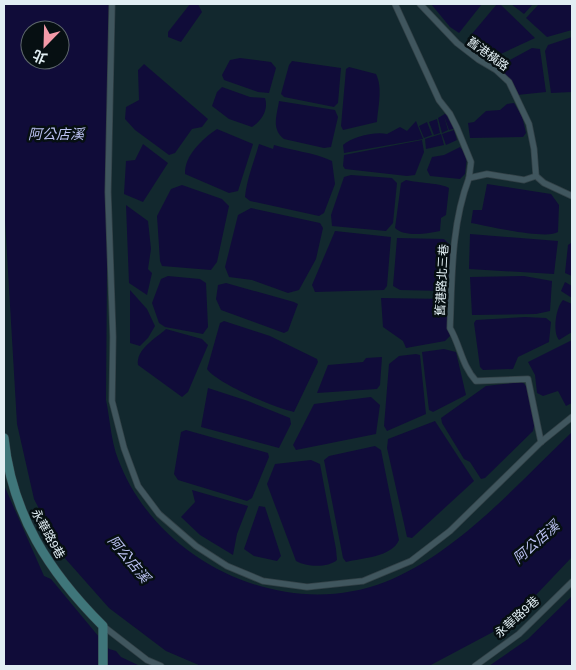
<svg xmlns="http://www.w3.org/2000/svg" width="576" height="670" viewBox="0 0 576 670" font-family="Helvetica,'Noto Sans TC',sans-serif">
<rect width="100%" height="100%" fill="#12282e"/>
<!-- water -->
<g fill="#100c39" fill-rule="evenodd">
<path d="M4,4H109L106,400C110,419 111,441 118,459C156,561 282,622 385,582C458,553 516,485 572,432V557L535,596L493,632L429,666H201L166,651L109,608L63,556L34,499L17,424L4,203ZM30,30H60V60H30Z"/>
<polygon points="190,4 198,4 202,12 181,42 168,37 168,32"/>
<polygon points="431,4 482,4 459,33 450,27"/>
<polygon points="497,4 500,4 535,38 492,58 469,41 471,35"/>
<polygon points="511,4 533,4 524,14"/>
<polygon points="539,4 572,4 572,30 547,37 526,18"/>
<polygon points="572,37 572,92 551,93 545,51 548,45"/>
<polygon points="532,48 540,49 546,92 517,95 499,66"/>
<polygon points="240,58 271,62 276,68 269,93 258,92 224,80 222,75 230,60"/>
<polygon points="292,61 341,68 338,103 334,107 284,97 281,94 289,65"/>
<polygon points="144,64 208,119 202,127 192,129 175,153 169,155 135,130 125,119 126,107 139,100 138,70"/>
<path d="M349,67L376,74C383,88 378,107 377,122L343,130L341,126L346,69Z"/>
<path d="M222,87L250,97L265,98C269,110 261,121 252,127L229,119L212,106L217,92Z"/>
<path d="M279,101L335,110L338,117L331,147L324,148L284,139C271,129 277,115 279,101Z"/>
<polygon points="514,103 522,116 526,133 523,137 470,138 468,123 474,122 486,111 500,110 507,104"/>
<polygon points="448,112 456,128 449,130 444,116 448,130 442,133 438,118"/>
<polygon points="437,119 440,133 434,135 429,122"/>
<path d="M416,121L423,139L344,153L343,145C351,137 375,131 387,134L400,127L407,131Z"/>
<polygon points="427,122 432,135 424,138 419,126"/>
<path d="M217,129L253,144L238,191L229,193L185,174C184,156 202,139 217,129Z"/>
<polygon points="454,130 457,140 446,145 442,134"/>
<polygon points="441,134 444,145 426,149 425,139"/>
<polygon points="422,140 424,152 415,175 407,176 345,169 343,166 344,155"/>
<polygon points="143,144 168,163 143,202 124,194 126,161 135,160"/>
<path d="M259,144L273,149L274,145C293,151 313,152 332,161L335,184L324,213L319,216L250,201L245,197C247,178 254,162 259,144Z"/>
<polygon points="460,147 467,156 465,174 460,179 430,176 427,170 432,157 444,155"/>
<polygon points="351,175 392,178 397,183 393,223 386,231 332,226 331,215 344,177"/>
<path d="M406,180C418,183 441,183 449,188L446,215L441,218L440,231C427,234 404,237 395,228L401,183Z"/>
<path d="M487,184L551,194L559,205L558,232C547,240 487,226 471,223L473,210H482Z"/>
<polygon points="182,185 222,199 229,206 217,262 211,270 162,266 160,261 157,216 171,189"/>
<polygon points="126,205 148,221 151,249 148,269 152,273 147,295 129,283"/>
<polygon points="251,208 320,223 323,228 316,259 299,290 288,293 252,280 229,277 225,267 238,215"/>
<polygon points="335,231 391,237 387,286 384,290 315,292 312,285"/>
<polygon points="470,234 558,241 554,274 469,269"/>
<polygon points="397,238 444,239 452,247 449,289 444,291 400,290 393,286"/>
<polygon points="571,243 572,244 572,276 565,273 568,245"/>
<polygon points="168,276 200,279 206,283 208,327 203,334 165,327 159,323 152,303 161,279"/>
<polygon points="524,276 552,281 550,311 536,314 472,315 470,277"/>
<polygon points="565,282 572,286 572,298 561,291"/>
<polygon points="226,283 294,302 298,304 288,331 284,333 221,310 216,299 218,285"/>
<polygon points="130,290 147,309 155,326 148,338 140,346 130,343"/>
<polygon points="381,298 448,299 451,335 445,341 406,348 403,341 383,327"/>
<path d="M563,300L572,304V332L559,340C552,332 556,307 563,300Z"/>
<polygon points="525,317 546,318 551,322 549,342 518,357 513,369 483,370 480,367 474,323 476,320"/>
<path d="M224,321L270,336L317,359L318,362L294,412C275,408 218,384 207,369L220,323Z"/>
<path d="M166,329L202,339L208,345L188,392L182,397L138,365C136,349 155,339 166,329Z"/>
<polygon points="572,340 572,403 566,406 558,391 543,396 537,393 535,375 528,362"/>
<polygon points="444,349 456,352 466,395 433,412 429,410 422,352"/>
<polygon points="416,354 420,355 426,414 387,431 384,426 389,364 399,356"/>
<polygon points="382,357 380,385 377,389 317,393 328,365 363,362 366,358"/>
<path d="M522,382C534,391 537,416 533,431L485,478L481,479L470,462L464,459L442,423L441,418L486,386Z"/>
<polygon points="208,388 248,401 290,418 291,424 279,448 201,427"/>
<polygon points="371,397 380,405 376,434 296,450 293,445 314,404"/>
<polygon points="435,421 474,481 412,538 407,537 387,448 388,439"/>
<polygon points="186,430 268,453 269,457 252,498 247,501 178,480 174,474 181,432"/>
<path d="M375,446L381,450L399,540C392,557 362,558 346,562L343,558L324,460L329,456Z"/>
<path d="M311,460L320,464L336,549L337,560C328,568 306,567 296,561L267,484L275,464Z"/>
<polygon points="4,485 44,576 51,579 109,649 116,651 121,657 140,666 4,666"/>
<polygon points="192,490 248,506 237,534 233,555 200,535 181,517 195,502"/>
<polygon points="259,506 265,507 281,556 277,561 254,556 244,549"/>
<polygon points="572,596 572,666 489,666 528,639"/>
</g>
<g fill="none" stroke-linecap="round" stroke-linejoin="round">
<!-- street casing -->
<g stroke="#324147" stroke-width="7">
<g id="street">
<polyline points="112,4 108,192 113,337 112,401 124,448 138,486 159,514 196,546 227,566 263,581 307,587 363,581 411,561 450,531 541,442 572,417"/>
<polyline points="395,4 439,100 450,114 457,128 471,162 469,178"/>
<polyline points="420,4 457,43 479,60 496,70 509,82 529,124 534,149 536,176 544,183 572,196"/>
<path d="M536,176L524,180L487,174L469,178C451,225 452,278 450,328C460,345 462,366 476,381L528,379L541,442"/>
<polyline points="103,626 147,660 161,666"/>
<polyline points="475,666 519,634 572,582"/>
</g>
</g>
<!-- secondary casing -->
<g stroke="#324147" stroke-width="10">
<path id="secondary" d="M4,438C12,515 49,572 103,626V666"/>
</g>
<!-- street -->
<use href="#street" stroke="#40565e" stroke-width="5.5"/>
<!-- secondary -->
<use href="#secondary" stroke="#3f767a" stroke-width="9"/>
</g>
<g text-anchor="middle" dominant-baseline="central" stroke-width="5" stroke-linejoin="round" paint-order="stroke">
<!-- street labels -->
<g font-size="12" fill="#e1eef3" stroke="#060f12">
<text transform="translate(488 54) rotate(36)">舊港橫路</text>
<text transform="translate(442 280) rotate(-87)">舊港路北三巷</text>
<text transform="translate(48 534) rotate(61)">永華路9巷</text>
<text transform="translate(517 617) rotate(-42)">永華路9巷</text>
</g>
<!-- water labels -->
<g font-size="14" font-style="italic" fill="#bbc1f1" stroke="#060f12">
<text x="56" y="134">阿公店溪</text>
<text transform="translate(536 542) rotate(-41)">阿公店溪</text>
<text transform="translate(129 559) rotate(50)">阿公店溪</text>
</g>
</g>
<!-- border -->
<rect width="576" height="670" fill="none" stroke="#e1eef3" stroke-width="10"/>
<!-- north arrow -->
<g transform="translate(45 45) rotate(203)"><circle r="24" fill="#060f12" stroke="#5e686c"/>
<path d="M0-4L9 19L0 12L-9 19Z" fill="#f39aa8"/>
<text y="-8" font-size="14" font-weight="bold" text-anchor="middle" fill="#e1eef3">北</text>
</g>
</svg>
